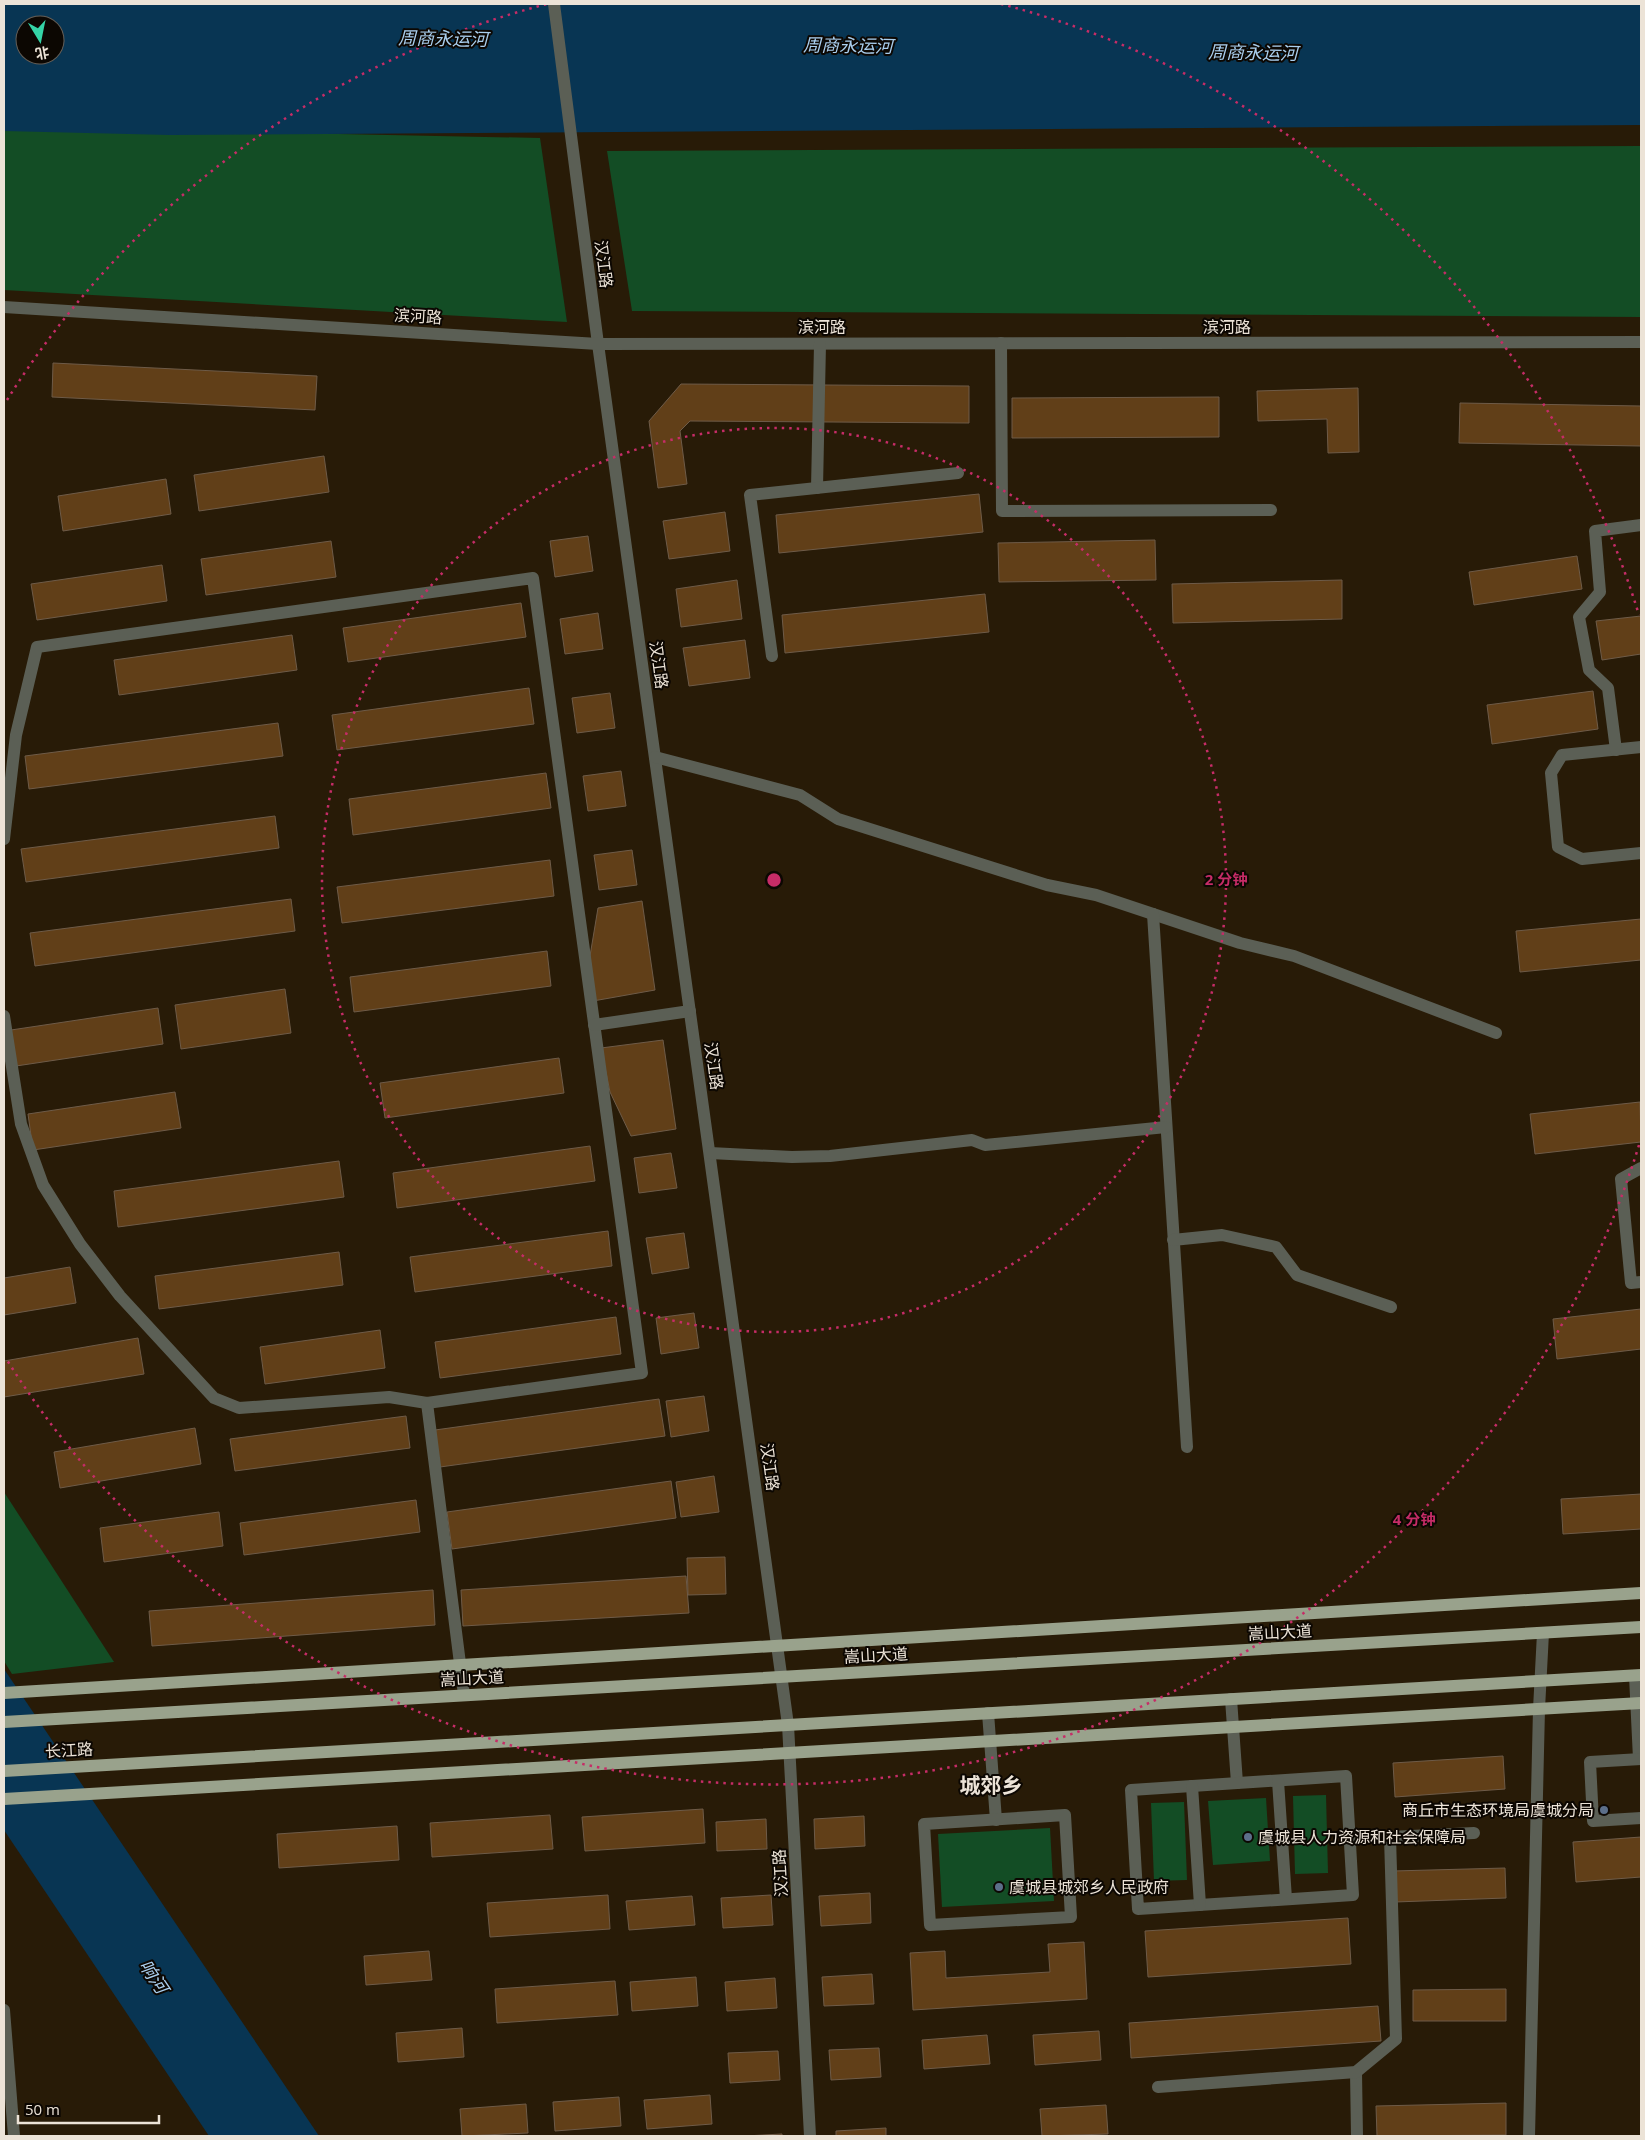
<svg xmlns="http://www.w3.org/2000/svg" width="1645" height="2140" viewBox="0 0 1645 2140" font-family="'Open Sans','Noto Sans SC',sans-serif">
<rect width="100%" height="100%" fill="#281b07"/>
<!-- green -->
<g fill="#134d25">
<polygon points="4,127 540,138 567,322 4,290"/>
<polygon points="1641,146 1641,317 632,311 607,151"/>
<polygon points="4,1492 114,1662 12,1674 4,1661"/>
<polygon points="1326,1795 1328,1873 1295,1874 1293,1796"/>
<polygon points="1266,1798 1270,1861 1213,1865 1208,1801"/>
<polygon points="1184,1802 1187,1880 1154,1881 1151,1803"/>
<polygon points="1050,1828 1054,1901 942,1907 938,1834"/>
</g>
<!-- water -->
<g fill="#083553" fill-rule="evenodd">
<path d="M4,4H1641V125L170,135L4,131ZM25,25H55V55H25Z"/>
<polygon points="4,1669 319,2136 209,2136 4,1830"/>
</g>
<!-- building -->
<g fill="#613f18" stroke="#6e5b48">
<polygon points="53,363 317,376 315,410 52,397"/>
<polygon points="681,384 969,386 969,423 690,421 680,431 687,484 658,488 649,421"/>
<polygon points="1358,388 1359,452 1328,453 1327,419 1258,421 1257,391"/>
<polygon points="1219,397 1219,437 1012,438 1012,398"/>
<polygon points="1460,403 1641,406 1641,446 1459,443"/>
<polygon points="324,456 329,492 199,511 194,475"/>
<polygon points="166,479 171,514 63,531 58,496"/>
<polygon points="979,494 983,532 779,553 776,515"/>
<polygon points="725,512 730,551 669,559 663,521"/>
<polygon points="588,536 593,571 555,577 550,541"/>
<polygon points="1155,540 1156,580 999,582 998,543"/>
<polygon points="331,541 336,577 206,595 201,559"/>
<polygon points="1577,556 1582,589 1474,605 1469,572"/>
<polygon points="162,565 167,601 37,620 31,584"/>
<polygon points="737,580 742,619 681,627 676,589"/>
<polygon points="1342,580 1342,619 1173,623 1172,584"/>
<polygon points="985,594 989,632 785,653 782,615"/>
<polygon points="521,603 526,637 348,662 343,628"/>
<polygon points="598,613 603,649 565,654 560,619"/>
<polygon points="1641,616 1641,654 1602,660 1596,621"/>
<polygon points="292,635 297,670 119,695 114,660"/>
<polygon points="745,640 750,678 689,686 683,648"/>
<polygon points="529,688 534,724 337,750 332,715"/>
<polygon points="1593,691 1598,729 1492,744 1487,705"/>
<polygon points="610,693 615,728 577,733 572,698"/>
<polygon points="278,723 283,756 29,789 25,756"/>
<polygon points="621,771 626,806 588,811 583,776"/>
<polygon points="546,773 551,808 353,835 349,799"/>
<polygon points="275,816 279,848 26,882 21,849"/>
<polygon points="632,850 637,885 599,890 594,855"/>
<polygon points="550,860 554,896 342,923 337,887"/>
<polygon points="291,899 295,931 35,966 30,933"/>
<polygon points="642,901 655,990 593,1001 590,956 598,908"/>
<polygon points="1641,919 1641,960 1520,972 1516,931"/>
<polygon points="547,951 551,986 354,1012 350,977"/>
<polygon points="285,989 291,1033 181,1049 175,1005"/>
<polygon points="158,1008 163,1044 16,1066 11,1030"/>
<polygon points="663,1040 676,1129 631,1136 610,1092 601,1048"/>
<polygon points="559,1058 564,1093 385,1118 380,1083"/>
<polygon points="175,1092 181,1128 33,1150 28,1114"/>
<polygon points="1640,1102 1641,1142 1535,1154 1530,1114"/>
<polygon points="590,1146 595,1181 397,1208 393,1173"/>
<polygon points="671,1153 677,1188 639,1193 634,1158"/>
<polygon points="339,1161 344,1197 118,1227 114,1191"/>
<polygon points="608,1231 612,1266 415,1292 410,1257"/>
<polygon points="684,1233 689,1268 652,1274 646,1238"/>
<polygon points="339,1252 343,1285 159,1309 155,1276"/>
<polygon points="70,1267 76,1303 4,1315 4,1278"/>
<polygon points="1641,1309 1641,1349 1557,1359 1553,1319"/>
<polygon points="694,1313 699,1348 661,1354 656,1318"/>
<polygon points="616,1317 621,1354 440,1378 435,1342"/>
<polygon points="380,1330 385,1368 265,1384 260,1347"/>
<polygon points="138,1338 144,1374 4,1397 4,1361"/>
<polygon points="704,1396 709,1431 671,1437 666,1401"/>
<polygon points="659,1399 665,1436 440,1467 435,1430"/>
<polygon points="406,1416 410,1448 235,1471 230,1439"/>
<polygon points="195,1428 201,1464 60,1488 54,1452"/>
<polygon points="714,1476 719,1512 681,1517 676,1482"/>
<polygon points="671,1481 676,1518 452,1549 447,1512"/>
<polygon points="1641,1494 1641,1529 1563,1534 1561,1499"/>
<polygon points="416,1500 420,1532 244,1555 240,1523"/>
<polygon points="219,1512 223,1546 104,1562 100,1528"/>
<polygon points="725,1557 726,1594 688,1595 687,1558"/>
<polygon points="686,1576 689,1613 463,1626 461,1590"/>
<polygon points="433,1590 435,1625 152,1646 149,1611"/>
<polygon points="1503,1756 1505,1789 1395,1797 1393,1763"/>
<polygon points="703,1809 705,1843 585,1851 582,1817"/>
<polygon points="550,1815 553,1849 432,1857 430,1823"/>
<polygon points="864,1816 865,1846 815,1849 814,1819"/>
<polygon points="766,1819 767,1849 717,1851 716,1822"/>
<polygon points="397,1826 399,1860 279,1868 277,1834"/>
<polygon points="1641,1837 1641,1877 1576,1882 1573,1842"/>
<polygon points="1505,1868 1506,1898 1395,1902 1393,1871"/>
<polygon points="870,1893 871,1923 821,1926 819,1896"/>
<polygon points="608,1895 610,1929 490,1937 487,1903"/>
<polygon points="771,1895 773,1925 723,1928 721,1898"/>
<polygon points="692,1896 695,1925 629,1930 626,1901"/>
<polygon points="1348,1918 1351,1964 1148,1977 1145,1931"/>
<polygon points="1084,1942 1087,1999 913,2010 910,1953 945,1951 946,1978 1050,1972 1048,1944"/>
<polygon points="429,1951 432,1980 366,1985 364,1956"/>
<polygon points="872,1974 874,2004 824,2006 822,1977"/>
<polygon points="696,1977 698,2006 632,2011 630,1982"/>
<polygon points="775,1978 777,2008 727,2011 725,1982"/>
<polygon points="615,1981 618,2015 497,2023 495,1989"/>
<polygon points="1506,1989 1506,2021 1413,2021 1413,1990"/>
<polygon points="1378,2006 1381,2041 1131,2058 1129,2023"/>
<polygon points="462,2028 464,2057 398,2062 396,2033"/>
<polygon points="1099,2031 1101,2060 1035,2065 1033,2035"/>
<polygon points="987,2035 990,2064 924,2069 922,2040"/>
<polygon points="879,2048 881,2077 831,2080 829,2050"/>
<polygon points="778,2051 780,2080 730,2083 728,2053"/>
<polygon points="710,2095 712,2124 647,2129 644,2100"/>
<polygon points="619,2097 621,2126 555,2131 553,2102"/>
<polygon points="1506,2103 1506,2135 1377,2136 1376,2106"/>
<polygon points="526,2104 528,2133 462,2136 460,2109"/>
<polygon points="1106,2105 1108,2134 1042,2136 1040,2109"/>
<polygon points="886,2128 886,2136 836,2136 836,2131"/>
<polygon points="782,2134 782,2136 745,2136"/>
</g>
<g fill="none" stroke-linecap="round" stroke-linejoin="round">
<!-- minor -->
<g stroke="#5b5f55" stroke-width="12">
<polyline points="554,4 598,344 788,1725 810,2136"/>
<polyline points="4,307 598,344 1641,342"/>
<polyline points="1001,343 1002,511 1271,510"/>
<polyline points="817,488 820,344"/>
<polyline points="772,656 750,495 958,473"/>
<polyline points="1641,747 1562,755 1551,773 1558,847 1582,859 1641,853"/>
<polyline points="1616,750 1608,688 1589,670 1579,617 1600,592 1595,531 1641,525"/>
<polyline points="655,757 800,795 838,819 1047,885 1096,895 1240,943 1294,956 1496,1033"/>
<polyline points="4,839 16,735 37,647 533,578 642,1373 427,1403 389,1397 239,1408 214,1398 120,1296 80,1244 43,1185 21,1124 4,1016"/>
<polyline points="1153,914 1187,1447"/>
<polyline points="594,1025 690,1011"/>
<polyline points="710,1153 792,1157 830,1156 972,1140 985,1145 1166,1127"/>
<polyline points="1641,1168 1621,1179 1631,1283 1641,1282"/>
<polyline points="1173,1240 1222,1235 1276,1247 1297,1275 1391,1307"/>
<polyline points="427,1403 464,1695"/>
<polyline points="1635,1676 1639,1759"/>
<polyline points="1231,1699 1237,1783"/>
<polyline points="988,1713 996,1820"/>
<polyline points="1641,1759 1590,1762 1593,1821 1641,1818"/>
<polygon points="1346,1776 1353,1895 1138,1909 1131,1790"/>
<polyline points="1278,1781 1286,1899"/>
<polyline points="1192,1786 1200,1905"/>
<polygon points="1065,1815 1071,1917 930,1925 924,1824"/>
<polyline points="4,2010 14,2136"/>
<polyline points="1356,2072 1357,2136"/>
<polyline points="1158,2087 1356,2072 1396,2039 1390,1837 1474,1833"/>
<polyline points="1529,2136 1539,1709 1543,1633"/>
</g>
<!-- major -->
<g stroke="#99a28c" stroke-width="12">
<polyline points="4,1693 1641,1593"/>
<polyline points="4,1722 1641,1627"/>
<polyline points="4,1771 1641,1675"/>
<polyline points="4,1799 1641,1703"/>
</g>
</g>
<!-- distance rings -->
<g fill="none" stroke="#c62c67" stroke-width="2.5" stroke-dasharray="2.5 5">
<circle cx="774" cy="880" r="452"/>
<path d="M1639 1145A905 905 0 0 1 7 1360M7 400A905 905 0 0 1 547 4M1001 4A905 905 0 0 1 1639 615"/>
</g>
<!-- markers -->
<g fill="#5c6f8a" stroke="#0c0702" stroke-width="2">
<circle cx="1604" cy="1810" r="5"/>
<circle cx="1248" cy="1837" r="5"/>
<circle cx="999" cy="1887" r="5"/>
</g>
<g text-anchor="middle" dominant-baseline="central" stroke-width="4" stroke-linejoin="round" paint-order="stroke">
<!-- street labels -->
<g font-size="16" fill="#ece3d7" stroke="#0c0702">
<text transform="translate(604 264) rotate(83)">汉江路</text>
<text transform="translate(418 316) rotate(3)">滨河路</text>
<text x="822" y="327">滨河路</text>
<text x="1227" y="327">滨河路</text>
<text transform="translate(659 665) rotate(82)">汉江路</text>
<text transform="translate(714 1066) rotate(82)">汉江路</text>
<text transform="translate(770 1467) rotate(82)">汉江路</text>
<text transform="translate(1280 1632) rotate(-3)">嵩山大道</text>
<text transform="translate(876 1655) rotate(-3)">嵩山大道</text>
<text transform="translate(472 1678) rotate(-3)">嵩山大道</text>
<text transform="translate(69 1750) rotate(-3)">长江路</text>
<text transform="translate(780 1873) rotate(-93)">汉江路</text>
</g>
<!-- poi labels -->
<g font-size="16" fill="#ece3d7" stroke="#0c0702" text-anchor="start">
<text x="1594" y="1810" text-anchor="end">商丘市生态环境局虞城分局</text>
<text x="1258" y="1837">虞城县人力资源和社会保障局</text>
<text x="1009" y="1887">虞城县城郊乡人民政府</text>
</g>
<!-- water labels -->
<g font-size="18" font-style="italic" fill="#a9ceee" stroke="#0c0702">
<text transform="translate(443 38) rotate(1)">周商永运河</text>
<text transform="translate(848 45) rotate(1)">周商永运河</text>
<text transform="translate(1253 52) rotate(1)">周商永运河</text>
<text transform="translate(154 1976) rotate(56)">响河</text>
</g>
<!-- district labels -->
<g font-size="21" font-weight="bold" fill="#ece3d7" stroke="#0c0702">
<text x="991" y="1785">城郊乡</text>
</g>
</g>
<circle cx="774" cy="880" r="8" fill="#c62c67" stroke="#0c0702" stroke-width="2.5"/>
<g font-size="15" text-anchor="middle" font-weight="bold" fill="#c62c67" stroke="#0c0702" stroke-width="4" stroke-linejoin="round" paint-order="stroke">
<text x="1226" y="885">2 分钟</text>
<text x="1414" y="1525">4 分钟</text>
</g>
<!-- border -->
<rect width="1645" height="2140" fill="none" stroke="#ece3d7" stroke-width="10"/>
<!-- north arrow -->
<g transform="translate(40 40) rotate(170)"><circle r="24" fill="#0c0702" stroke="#665f57"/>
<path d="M0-4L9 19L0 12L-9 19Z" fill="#35d4a7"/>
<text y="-8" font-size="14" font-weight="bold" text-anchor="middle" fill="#ece3d7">北</text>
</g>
<!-- scale -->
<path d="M18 2115v8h141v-8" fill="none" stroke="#ece3d7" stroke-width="2.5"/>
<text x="25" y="2115" font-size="15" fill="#ece3d7" stroke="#0c0702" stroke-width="4" paint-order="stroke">50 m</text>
</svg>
